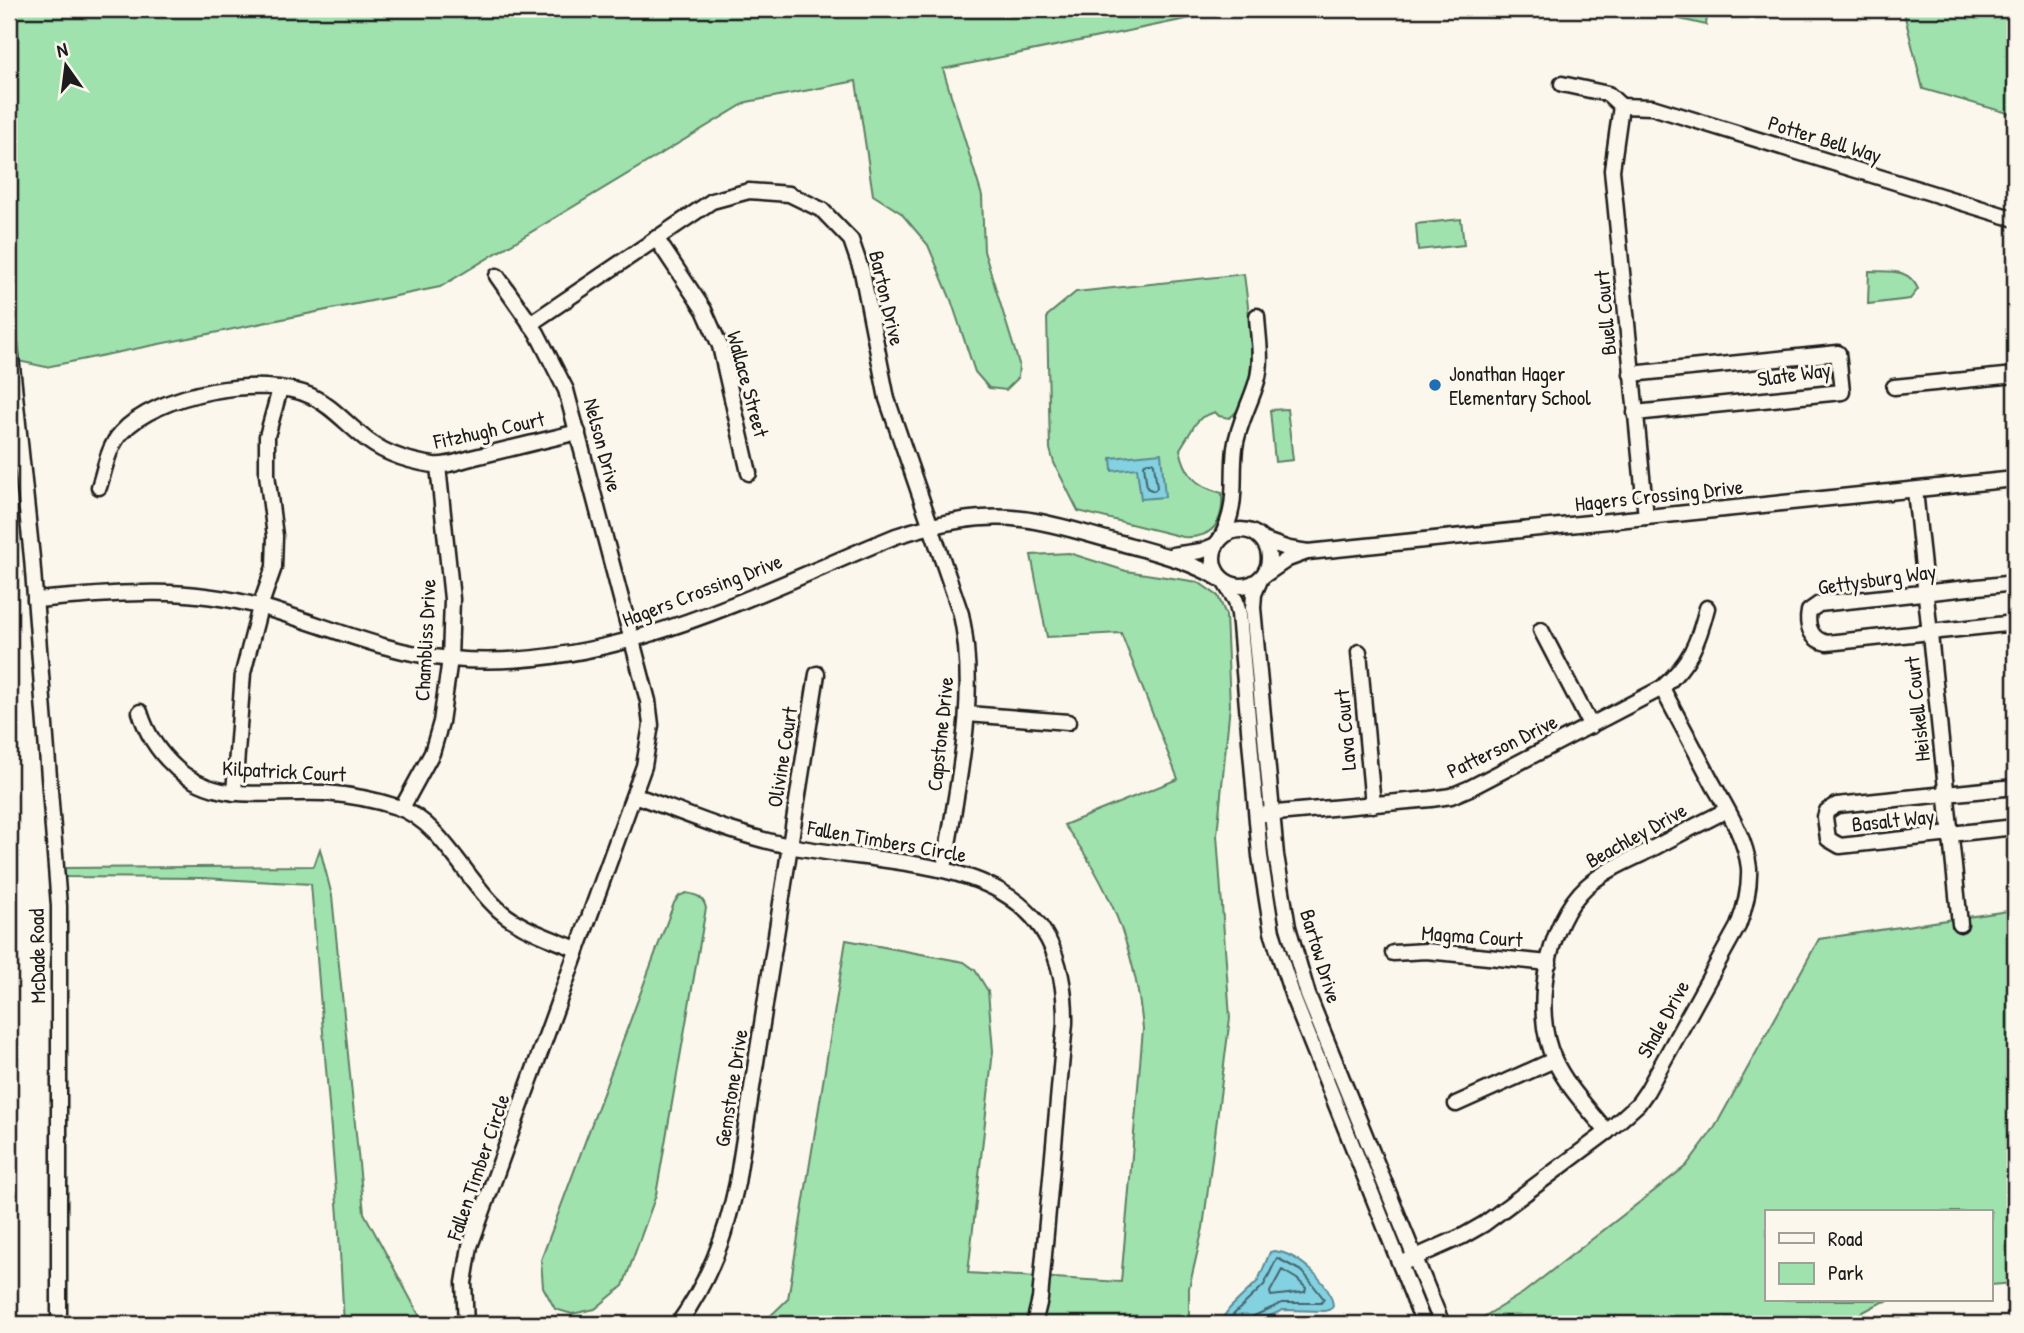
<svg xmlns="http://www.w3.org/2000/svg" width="2024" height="1333" viewBox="0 0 2024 1333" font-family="'Patrick Hand',sans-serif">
<rect width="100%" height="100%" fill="#fbf7ec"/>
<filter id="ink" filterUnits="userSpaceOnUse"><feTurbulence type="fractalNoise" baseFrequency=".0143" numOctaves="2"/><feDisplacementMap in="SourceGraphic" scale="14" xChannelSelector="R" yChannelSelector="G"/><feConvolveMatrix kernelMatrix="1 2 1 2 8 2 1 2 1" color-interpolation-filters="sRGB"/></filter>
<g filter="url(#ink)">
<!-- green -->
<g fill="#9fe2ad" stroke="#5e7f64" stroke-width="2">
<polygon points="9,9 1235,9 943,69 982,196 984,251 1019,364 1018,378 1006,390 989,388 975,372 951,300 928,245 901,213 873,195 856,81 747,102 440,287 46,367 18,361 9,293"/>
<polygon points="1636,9 1708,9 1706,25"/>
<polygon points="1903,9 2015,9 2015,115 1923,89"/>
<polygon points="1461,219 1464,245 1418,250 1416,224"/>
<path d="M1869,271C1889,272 1908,267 1918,289L1910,299L1868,304Z"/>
<path d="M1244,274C1248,309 1264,396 1229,418L1219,416L1215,412L1202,417L1196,423L1180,449C1185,474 1196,487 1222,493C1224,522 1213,539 1183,537L1078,511L1054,463L1050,449L1047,316L1076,292Z"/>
<polygon points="1287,409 1293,460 1275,462 1270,410"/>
<path d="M1069,553L1126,571L1198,582L1218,596L1226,615L1230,705L1217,835L1230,1018L1203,1228L1189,1288V1324H762L788,1299L846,940L964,962L975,970L988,991L993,1051L968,1273L1121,1282L1143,1029C1136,953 1111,885 1064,825L1178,779L1121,633L1047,637L1031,555Z"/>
<polygon points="320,849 332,896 364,1213 424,1324 344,1324 338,1216 311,884 203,878 62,877 61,868 314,866"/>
<path d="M686,893C698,895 703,897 706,908L656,1195L623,1286L595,1309L572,1314L555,1309L543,1287L541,1260L674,903L679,896Z"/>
<polygon points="2015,910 2015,1283 1991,1285 1991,1212 1767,1212 1767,1300 1890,1300 1880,1303 1841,1324 1472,1324 1523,1293 1686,1166 1715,1127 1819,939"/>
</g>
<!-- water -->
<g fill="#83d1e1" stroke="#5a8992" stroke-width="2">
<polygon points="1161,453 1165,497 1141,499 1137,468 1112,471 1111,458"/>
<path d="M1274,1251C1297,1253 1331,1283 1333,1306L1331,1309L1325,1311L1283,1310L1252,1324H1218L1230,1308L1258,1281L1270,1252Z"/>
</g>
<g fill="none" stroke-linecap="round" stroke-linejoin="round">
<!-- shore -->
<g stroke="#45646b" stroke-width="2">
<polygon points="1147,462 1152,462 1154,464 1157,488 1154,491 1147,488 1144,465"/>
<polygon points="1282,1270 1297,1279 1306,1288 1305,1292 1271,1296 1270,1292"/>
<polyline points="1226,1324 1235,1313 1264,1285 1277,1258 1303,1272 1324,1299 1321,1303 1282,1303 1254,1316 1250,1324"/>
</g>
<!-- minor casing -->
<g stroke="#1c1c1c" stroke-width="19">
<g id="minor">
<polyline points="1562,84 1608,94 1621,106"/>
<polyline points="1621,106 1612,170 1646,517"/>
<polyline points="1621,106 1652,107 2015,219"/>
<polyline points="656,238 704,310 720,346 749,473"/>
<path d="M530,324L712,201L749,191L789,194L822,210L851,240L862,272L887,399L961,614C979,699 957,785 944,869"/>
<polyline points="9,337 32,558 59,906 59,1324"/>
<polyline points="1631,374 1838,353 1842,392 1635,413"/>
<polyline points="1894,387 2015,375"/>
<path d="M99,487C105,469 108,447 121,433C157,393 262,374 311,396C330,405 344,421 361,435C381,453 407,461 433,465C446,467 462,460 475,457C509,449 544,440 578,432"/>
<polyline points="1915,490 1960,924"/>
<circle cx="1241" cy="558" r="28"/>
<path d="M1221,538C1239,504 1231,483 1235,448C1238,424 1250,405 1257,381C1263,361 1258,337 1257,316"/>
<polyline points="1263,540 1289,549 1308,552 2015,479"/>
<polyline points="1173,555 1201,551 1216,545"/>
<polyline points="1263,576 1288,559 1307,552"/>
<polyline points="1260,580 1254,594 1253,608 1276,855 1288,927 1308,995 1442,1324"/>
<polyline points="1225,583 1236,601 1239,614 1260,856 1272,932 1294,1000 1424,1324"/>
<path d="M2015,583L1819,604L1809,611C1806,626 1811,640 1827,643L2015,623"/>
<path d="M35,600C115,593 183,585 262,607C325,625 384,653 451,659C609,673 754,594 896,536C937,523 979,514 1022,519C1056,523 1089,535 1121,543C1157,553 1190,561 1222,580"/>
<polyline points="1541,630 1591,726"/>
<polyline points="1359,652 1373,805"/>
<path d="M140,712C147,735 159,753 177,769C220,806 272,790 325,793C350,795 373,799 397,807C438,820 464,875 493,904C514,927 548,937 576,949"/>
<polyline points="968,714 1068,722"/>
<polyline points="2015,787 1837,805 1827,811 1825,817 1828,839 1840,846 2015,827"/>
<polyline points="234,793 243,673 260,607 274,567 275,536 267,474 267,436 280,389"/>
<path d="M634,795C685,813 737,836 790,846C911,870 1067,851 1065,1023L1040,1299L1034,1324"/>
<polyline points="402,808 432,753 441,722 450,659 452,599 438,466"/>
<path d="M1265,814L1431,799L1451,796L1470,788L1662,688C1690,663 1698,643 1707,608"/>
<polyline points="1393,953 1426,951 1549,963"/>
<polyline points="1456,1104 1554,1060"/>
<path d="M1607,1132C1589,1109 1566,1086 1554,1059C1531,1011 1547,922 1587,886C1603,872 1623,863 1642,854C1670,839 1699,824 1727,810"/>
<path d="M1407,1261L1463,1236L1484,1224L1607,1132L1638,1104L1647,1091L1738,926C1745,908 1750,888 1749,868C1746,839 1727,809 1713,784C1696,752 1679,720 1662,688"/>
<polyline points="466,1324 464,1283 470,1246 644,766 651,725 648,701 566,390 537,333 497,276"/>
<path d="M678,1324C709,1281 726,1235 737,1183L817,674"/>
</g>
</g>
<!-- minor -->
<use href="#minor" stroke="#fbf7ec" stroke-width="14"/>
</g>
</g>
<!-- markers -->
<circle fill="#1f6fb2" stroke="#fbf7ec" stroke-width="2.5" cx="1435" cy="385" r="7"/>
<g text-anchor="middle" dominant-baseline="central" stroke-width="6" stroke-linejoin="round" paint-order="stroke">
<!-- street labels -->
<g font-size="21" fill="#1c1c1c" stroke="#fbf7ec">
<text transform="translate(1825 139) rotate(17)">Potter Bell Way</text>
<text transform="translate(887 298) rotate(77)">Barton Drive</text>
<text transform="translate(1605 313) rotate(-95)">Buell Court</text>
<text transform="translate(1794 374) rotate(-8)">Slate Way</text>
<text transform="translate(748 384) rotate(75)">Wallace Street</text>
<text transform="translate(489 430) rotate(-12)">Fitzhugh Court</text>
<text transform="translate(603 445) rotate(75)">Nelson Drive</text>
<text transform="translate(1659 495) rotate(-6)">Hagers Crossing Drive</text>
<text transform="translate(1877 579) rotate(-8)">Gettysburg Way</text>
<text transform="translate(702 590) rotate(-21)">Hagers Crossing Drive</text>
<text transform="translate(425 640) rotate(-87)">Chambliss Drive</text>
<text transform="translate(1917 709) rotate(-96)">Heiskell Court</text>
<text transform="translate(1345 730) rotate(-95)">Lava Court</text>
<text transform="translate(940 734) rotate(-84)">Capstone Drive</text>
<text transform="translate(1502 746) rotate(-26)">Patterson Drive</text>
<text transform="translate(782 757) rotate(-81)">Olivine Court</text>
<text transform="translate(284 771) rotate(3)">Kilpatrick Court</text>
<text transform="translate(1893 820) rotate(-6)">Basalt Way</text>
<text transform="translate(1636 835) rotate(-29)">Beachley Drive</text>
<text transform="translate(887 841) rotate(10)">Fallen Timbers Circle</text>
<text transform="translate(1472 936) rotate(4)">Magma Court</text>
<text transform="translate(37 956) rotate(-91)">McDade Road</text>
<text transform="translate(1321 956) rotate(73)">Bartow Drive</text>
<text transform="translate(1663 1019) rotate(-61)">Shale Drive</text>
<text transform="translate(731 1088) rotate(-81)">Gemstone Drive</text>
<text transform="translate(478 1167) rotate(-71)">Fallen Timber Circle</text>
</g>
<!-- poi labels -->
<g font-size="21" fill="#1c1c1c" stroke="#fbf7ec" text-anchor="start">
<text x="1449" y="373">Jonathan Hager<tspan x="1449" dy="24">Elementary School</tspan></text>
</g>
</g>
<!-- margin -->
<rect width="2024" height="1333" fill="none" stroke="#fbf7ec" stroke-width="35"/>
<rect x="18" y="18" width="1989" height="1298" fill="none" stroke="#1c1c1c" stroke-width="2.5" filter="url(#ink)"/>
<!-- legend -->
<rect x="1765" y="1210" width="228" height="91" fill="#fbf7ec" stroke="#a29f99" stroke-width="2"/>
<rect x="1779" y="1233" width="35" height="10" fill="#fbf7ec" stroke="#a29f99" stroke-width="2"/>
<text x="1828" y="1246" font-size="21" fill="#1c1c1c">Road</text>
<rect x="1779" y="1263" width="35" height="21" fill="#9fe2ad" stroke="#a29f99" stroke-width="2"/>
<text x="1828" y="1280" font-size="21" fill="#1c1c1c">Park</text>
<!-- north arrow -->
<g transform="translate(66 66) rotate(346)" stroke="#fbf7ec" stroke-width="5" paint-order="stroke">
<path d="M0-5L12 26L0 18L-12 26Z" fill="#1c1c1c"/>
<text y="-10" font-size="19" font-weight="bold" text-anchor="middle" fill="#1c1c1c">N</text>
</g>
</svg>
